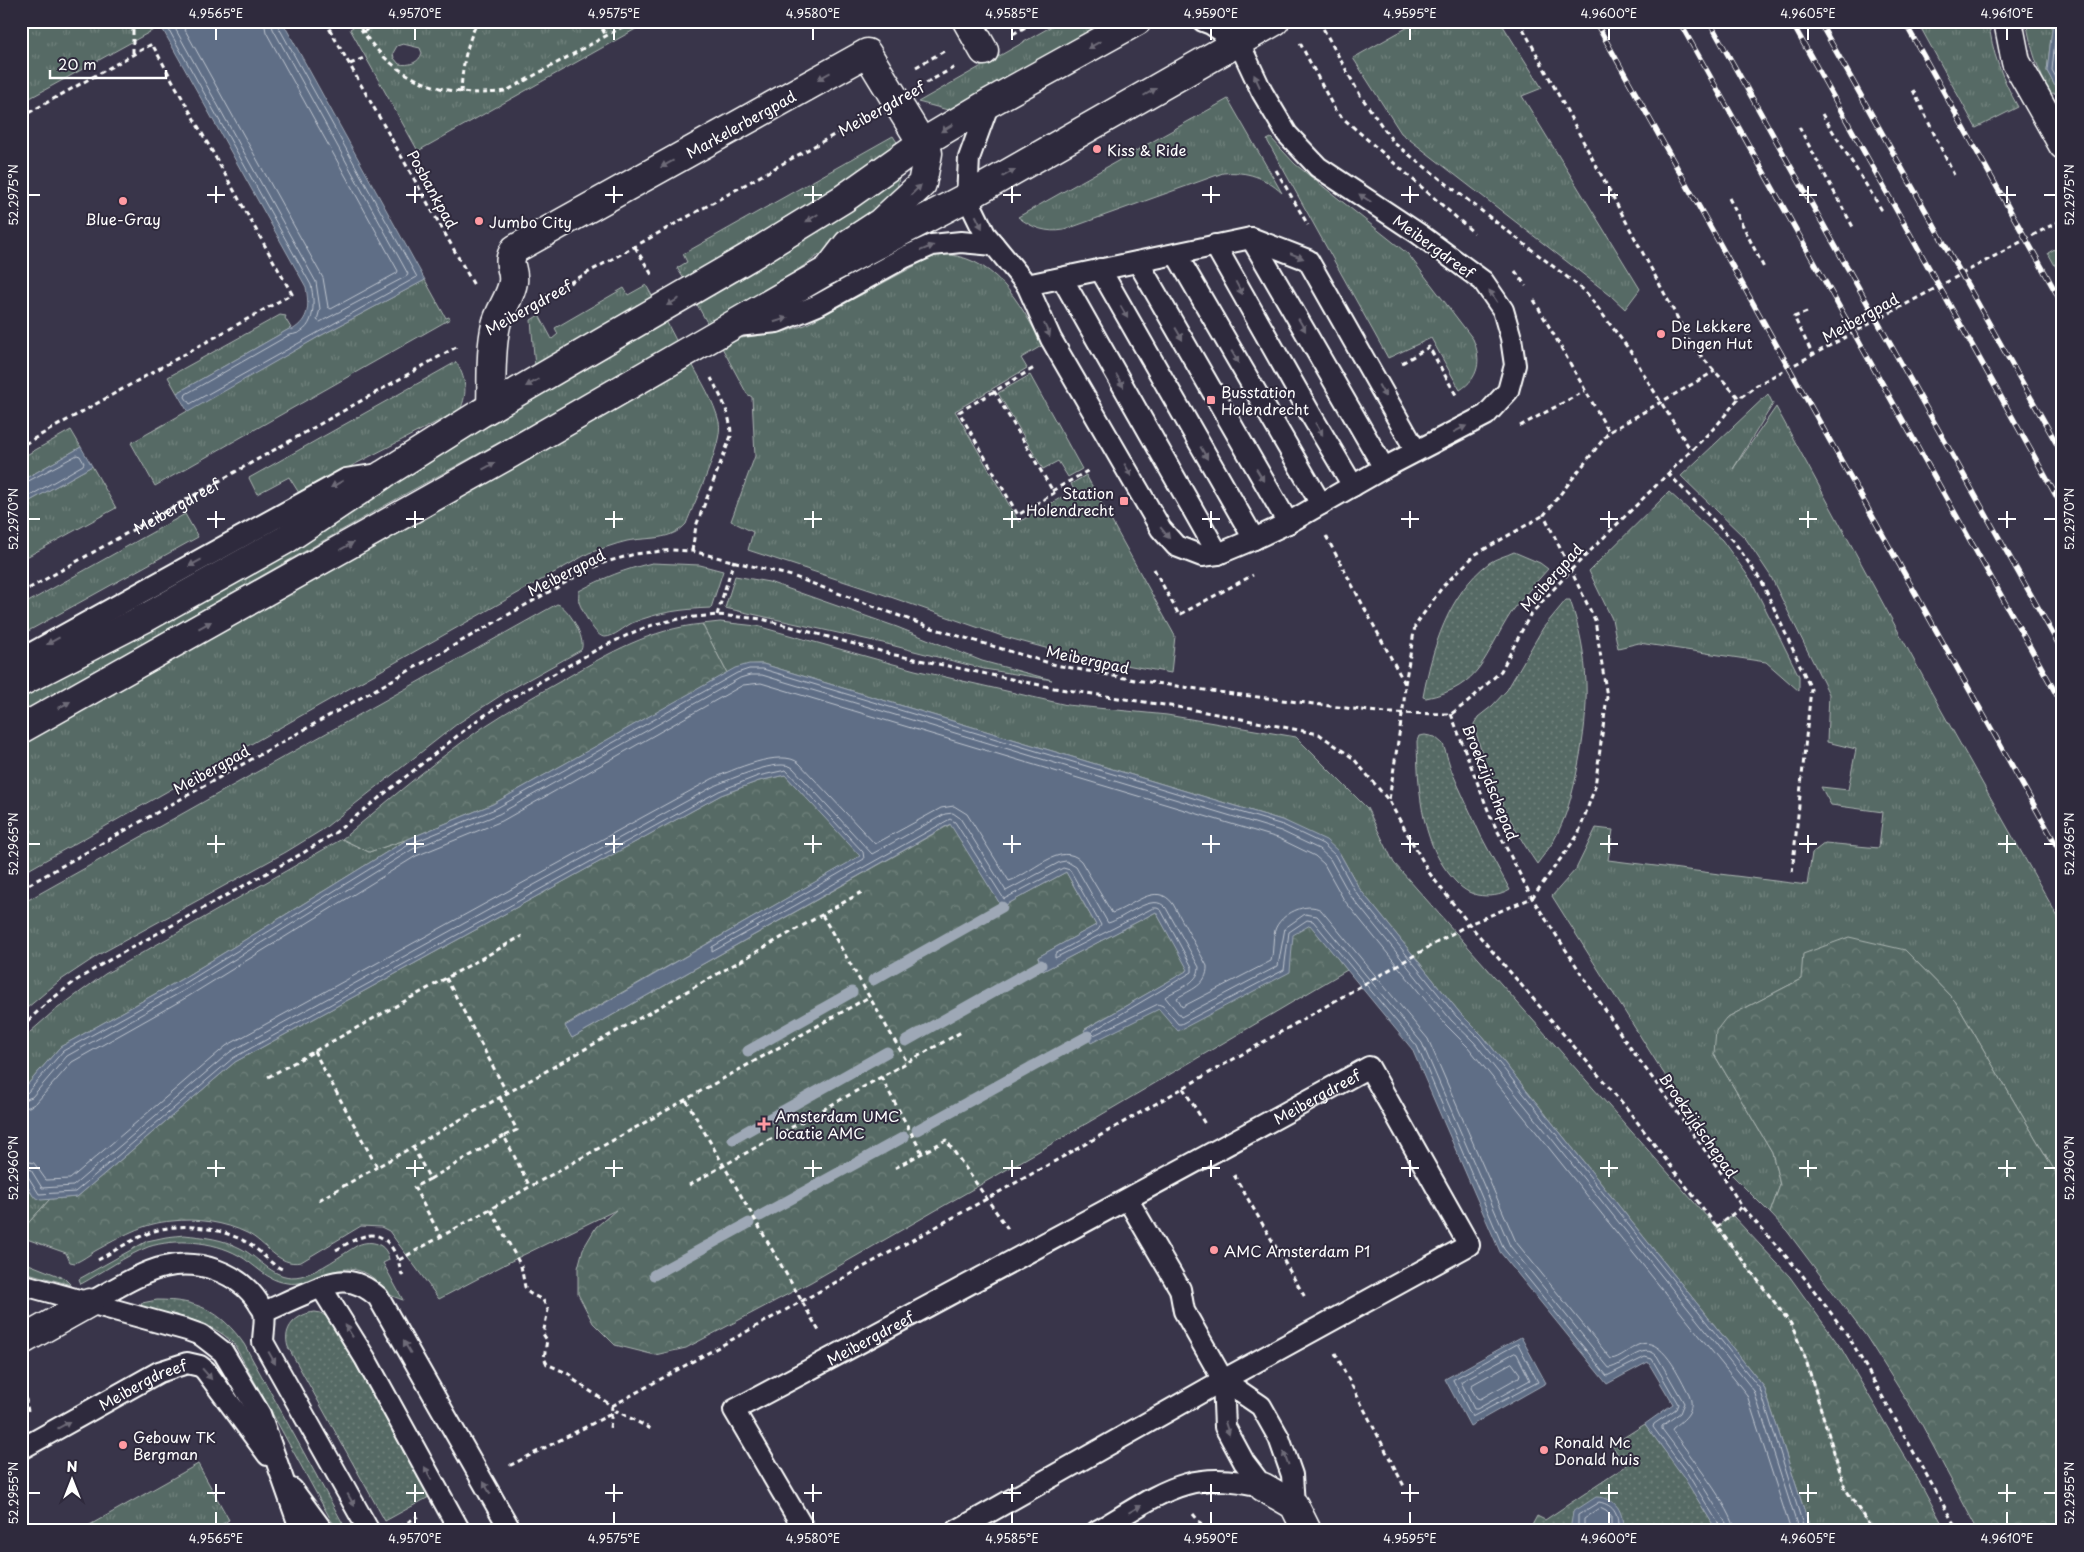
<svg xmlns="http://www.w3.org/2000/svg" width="2084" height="1552" viewBox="0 0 2084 1552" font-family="'Playpen Sans',sans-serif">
<defs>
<pattern id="grass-tufts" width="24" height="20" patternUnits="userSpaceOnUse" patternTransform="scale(1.25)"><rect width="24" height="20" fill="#576b65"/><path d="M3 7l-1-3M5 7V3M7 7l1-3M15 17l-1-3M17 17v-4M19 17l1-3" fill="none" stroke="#70817c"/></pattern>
<pattern id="forest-crowns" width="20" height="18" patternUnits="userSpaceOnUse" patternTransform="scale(1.25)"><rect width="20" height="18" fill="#576b65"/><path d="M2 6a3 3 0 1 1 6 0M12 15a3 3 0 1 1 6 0" fill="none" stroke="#70817c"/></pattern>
<pattern id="garden-dots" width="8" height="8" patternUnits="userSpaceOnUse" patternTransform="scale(1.25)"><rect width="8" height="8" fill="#576b65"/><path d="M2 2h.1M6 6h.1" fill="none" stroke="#70817c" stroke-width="1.8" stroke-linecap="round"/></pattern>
</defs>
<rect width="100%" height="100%" fill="#39354a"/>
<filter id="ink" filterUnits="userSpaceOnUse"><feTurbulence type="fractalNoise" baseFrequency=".02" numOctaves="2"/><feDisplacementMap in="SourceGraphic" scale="10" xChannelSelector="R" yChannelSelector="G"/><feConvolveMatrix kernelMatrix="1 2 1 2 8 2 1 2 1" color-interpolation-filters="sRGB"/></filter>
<g filter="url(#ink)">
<!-- grass -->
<g fill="url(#grass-tufts)" stroke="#abb5b2" fill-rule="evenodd">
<polygon points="21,21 156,21 159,27 21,103"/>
<path d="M362,21H650L418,151L350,29ZM403,44L420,48L422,53C419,63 409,66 399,64L394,58L393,53L397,46Z"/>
<polygon points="1061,21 1118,21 951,114 948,110 918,102"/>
<polygon points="1419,21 1500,21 1542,88 1522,96 1640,289 1625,309 1610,295 1401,133 1353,58"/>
<path d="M1917,21H1989C1991,52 2003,80 2018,107L1976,128Z"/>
<path d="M2026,21H2053L2047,71L2055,86L2063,88V94L2051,93C2037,71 2031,47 2026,21Z"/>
<path d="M1228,99L1282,193C1264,177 1248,171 1223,173L1064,230C1047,233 1032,228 1018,217Z"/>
<polygon points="893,136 900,147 837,190 686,282 677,268 687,262 683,254"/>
<path d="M1271,138L1295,164L1408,254L1473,339C1482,360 1479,378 1460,390L1431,338L1388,358L1267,140Z"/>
<polygon points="899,175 897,192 882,212 748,304 709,326 695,301"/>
<polygon points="2063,244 2063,280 2048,253"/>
<path d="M937,254C995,254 1018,301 1043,345L1021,358L1027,368L955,411L1019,522L1074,490L1071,484L1086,475L1175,636L1171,673L1075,656L1005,637L882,594L748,550L753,532L731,521L755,456L752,397L747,394L720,344L729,340L786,331L805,325Z"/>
<polygon points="425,280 446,318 449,317 450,319 155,486 131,443 320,336"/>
<polygon points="646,285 654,299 535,367 531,320 539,315 552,339 558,334 555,328 624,288 628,295"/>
<polygon points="280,315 286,316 285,318 291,328 177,393 168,377"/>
<polygon points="665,319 678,344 407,493 21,713 21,698 266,565 503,412"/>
<path d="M456,362C466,378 468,393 460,410L299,493L289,477L257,494L249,478Z"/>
<path d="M691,362C701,381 714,401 719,422C724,442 694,503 686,524C671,541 648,537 627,541C614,544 602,549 589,553L21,874V741Z"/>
<polygon points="1030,375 1082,469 1068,477 1058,461 1043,469 998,393"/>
<polygon points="1768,394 1773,404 1733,469 1776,407 1940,708 2063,926 2063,1185 1955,1001 1905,950 1801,979 1726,1018 1714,1054 1772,1152 1780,1185 1770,1213 1731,1174 1659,1066 1552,896 1576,869 1596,828 1613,830 1608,860 1807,885 1812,853 1825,843 1879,848 1883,812 1831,805 1821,787 1848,790 1856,749 1827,742 1829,694 1770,575 1746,539 1681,476"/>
<polygon points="71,430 81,447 21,481 21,458"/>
<polygon points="92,466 116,508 21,560 21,506"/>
<polygon points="1669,492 1722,540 1751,580 1799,676 1799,691 1766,662 1639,643 1618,648 1612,619 1589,571"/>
<polygon points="185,514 198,537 21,635 21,606"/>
<path d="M652,563L700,565L723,571L711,608C684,609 658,612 632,623C624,627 614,637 605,637C596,638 582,611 579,602C578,599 579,594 579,591C603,578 625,569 652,563Z"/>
<polygon points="735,576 769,582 897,627 982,661 1052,680 984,669 883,643 725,608"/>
<path d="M557,604C568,606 587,640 581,650L506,692L457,724L322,830L286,852L100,954L58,982L21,1013V904Z"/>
<path d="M720,622L757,626L915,670L1067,705L1167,715L1296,737L1367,808L1394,863L1716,1227L1791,1324L1805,1357L1839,1470L1854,1505L1873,1531H1811L1764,1387L1482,1035L1460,1013L1359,888L1339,852L1285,821L763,664C749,664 739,666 727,673L702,624Z"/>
<polygon points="342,839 369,852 408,839 180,980 60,1047 21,1092 21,1040 54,1011 105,974"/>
<path d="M21,1174C30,1191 29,1199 50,1199L21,1231Z"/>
<path d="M184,1235C204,1237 223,1239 240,1248C261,1258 274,1282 301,1276C321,1271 341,1255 358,1245C372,1239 387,1244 389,1260L383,1263L403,1300C398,1298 390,1296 386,1292C378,1283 373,1275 360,1271C333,1262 313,1287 287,1283C267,1281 255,1264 238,1255C213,1241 175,1238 148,1247C125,1256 103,1272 81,1284L79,1279L147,1241L166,1237Z"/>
<polygon points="21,1261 64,1278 71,1285 21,1271"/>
<polygon points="198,1464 229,1520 211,1531 79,1531"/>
</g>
<!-- forest -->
<g fill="url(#forest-crowns)" stroke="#abb5b2">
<path d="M702,624L727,673L493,804L408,839L369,852L342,839C388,801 433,762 482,728C509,710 538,694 566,678C609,653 651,629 702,624Z"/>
<path d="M785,775L861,856L565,1025L572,1038L951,824L1002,907L1066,872L1096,925L1038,957L1043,971L1156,912L1189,970L1085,1029L1092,1042L1310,924L1347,970L1067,1135L811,1282L686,1348L655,1355L615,1345L593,1323L578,1294V1268L583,1249L596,1227L616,1210L517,1258L439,1299L389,1231L381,1227L361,1226L301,1262C278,1267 266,1242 247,1233C225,1222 196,1218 172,1221C142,1223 121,1237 95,1251C89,1255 82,1260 75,1263L70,1262L66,1253L21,1237V1231L50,1199L77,1197L235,1062L721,795L759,781Z"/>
<polygon points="1849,937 1905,950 1955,1001 2063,1185 2063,1531 1978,1531 1921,1423 1866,1336 1787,1231 1770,1213 1780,1185 1772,1152 1714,1054 1716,1031 1726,1018 1801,979 1803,954"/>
<polygon points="1732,1215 1790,1277 1841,1348 1923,1488 1946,1531 1873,1531 1845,1488 1806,1357 1791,1324 1716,1227"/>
</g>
<!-- garden -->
<g fill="url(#garden-dots)" stroke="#abb5b2">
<path d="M1514,552L1540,563L1548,569C1535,584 1522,597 1511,613C1484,655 1482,687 1426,698L1423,697C1432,649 1448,594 1489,563C1496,558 1506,556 1514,552Z"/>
<path d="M1566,600H1570C1590,658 1590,707 1578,766C1573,793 1566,819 1553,842C1548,850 1542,857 1537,864C1510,825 1484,770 1474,724L1478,717L1492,706L1507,690L1543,628Z"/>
<path d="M1425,735L1435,737L1443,744L1452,772L1481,836L1510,890C1500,896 1489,897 1477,895C1465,892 1458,885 1450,875C1420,839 1418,786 1417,741L1419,736Z"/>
<path d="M157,1300C197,1300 220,1310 244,1344L347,1531H337L234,1344C209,1318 174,1317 141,1306L142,1303Z"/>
<path d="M315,1312L321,1313L331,1320L429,1497L385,1521L288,1347C282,1328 296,1314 315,1312Z"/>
<polygon points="1645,1424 1683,1475 1717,1531 1529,1531 1537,1516 1545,1520 1626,1466 1612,1445"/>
</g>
<!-- water -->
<g fill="#5e6e86" stroke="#9ea8b6">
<path d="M158,21H282L425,280L320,336L188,412L177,393L291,328L292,330C310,319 309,306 306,287Z"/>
<polygon points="2053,21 2063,21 2063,88 2055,86 2047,71"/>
<polygon points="81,447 92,466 21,506 21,481"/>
<polygon points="749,664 763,664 1285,821 1326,840 1339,852 1359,888 1460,1013 1482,1035 1764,1387 1811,1531 1717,1531 1683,1476 1645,1424 1673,1404 1648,1362 1607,1384 1500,1252 1412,1049 1310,925 1293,935 1290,972 1178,1031 1159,1009 1091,1043 1084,1030 1188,970 1156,912 1043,971 1038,957 1096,925 1066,872 1002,907 950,824 572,1038 565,1026 860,856 785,775 759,781 721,795 235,1062 77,1197 41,1200 33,1196 21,1174 21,1092 60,1047 180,980 408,839 493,804 735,668"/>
<polygon points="1521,1337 1546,1383 1470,1426 1445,1379"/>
<path d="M1596,1497C1616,1497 1625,1513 1622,1531H1573L1571,1524L1573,1512Z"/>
</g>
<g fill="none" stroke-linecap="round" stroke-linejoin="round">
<!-- shore -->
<g stroke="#bfc5cf" stroke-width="1">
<path d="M164,21L311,285C315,304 316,333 289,335L186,394L185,397L190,404L417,277L278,26V21"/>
<polyline points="171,21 316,282 320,309 317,320 320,322 407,276 408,274 273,29 271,21"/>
<polyline points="180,21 323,278 328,307 331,309 397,273 398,271 266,32 264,21"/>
<polyline points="2057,21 2052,70 2058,81 2063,83"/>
<polyline points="21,485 77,455 80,456 84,463 83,465 21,501"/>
<polyline points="21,1094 27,1093 63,1051 182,985 410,844 495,809 737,673 749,669 763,669 1283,825 1323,844 1335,855 1355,891 1456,1016 1479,1038 1760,1389 1805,1531"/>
<polyline points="21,1101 32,1097 67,1056 185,990 413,849 499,814 740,678 750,675 762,675 1281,831 1319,849 1330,859 1350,895 1451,1020 1474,1042 1754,1391 1799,1531"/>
<polyline points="21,1108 29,1107 36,1103 72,1062 189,996 416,856 502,821 743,685 761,683 1278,838 1315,856 1324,864 1344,900 1445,1024 1468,1047 1747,1395 1791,1531"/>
<path d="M21,1160L34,1163L46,1180L70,1179L226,1046L712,779C732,770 781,748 799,763L875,844L941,808L954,806L967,814L1009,881C1030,875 1061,840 1081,861L1112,913C1131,908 1156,880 1173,904L1207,966C1208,985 1190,990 1177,998L1182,1007L1271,961C1274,951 1272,940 1275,930C1280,914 1307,901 1321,910L1428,1039L1516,1242L1611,1359C1620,1358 1629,1349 1638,1345C1662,1334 1680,1378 1689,1394C1696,1411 1685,1419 1673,1428L1672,1430C1686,1451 1734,1510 1735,1531"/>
<path d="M21,1167L31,1170L42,1188L73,1186L230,1052L716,785C732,779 779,757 793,768L872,854L945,814L953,813L960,818L1006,891L1060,862L1066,861L1076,867L1108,923C1124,919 1153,891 1166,908L1199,967C1199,984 1176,989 1165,997L1181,1017L1278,966L1285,928L1305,914L1317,916L1422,1043L1510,1246L1609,1368C1624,1366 1643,1341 1657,1356L1684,1403L1680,1413L1662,1426V1429L1692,1469L1726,1523L1727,1531"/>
<polyline points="21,1173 27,1175 39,1194 75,1192 233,1058 719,791 758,776 786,770 863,852 864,859 712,947 712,952 950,819 955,822 1004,899 1063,868 1070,870 1101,925 1098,930 1055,954 1055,958 1153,908 1157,908 1161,910 1192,967 1192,972 1094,1030 1092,1033 1094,1035 1158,1004 1163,1006 1178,1024 1181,1024 1284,970 1289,932 1307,920 1313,921 1417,1046 1504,1249 1607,1376 1645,1357 1652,1359 1678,1404 1676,1409 1654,1424 1653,1427 1687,1473 1720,1526 1721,1531"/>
<polygon points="1518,1344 1538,1382 1472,1417 1453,1380"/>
<polygon points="1515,1353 1517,1354 1530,1380 1477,1409 1474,1409 1461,1382"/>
<polygon points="1512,1363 1520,1374 1519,1377 1480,1399 1477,1398 1471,1388 1472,1385"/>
<path d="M1578,1531V1515L1599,1502C1615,1505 1619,1516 1618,1531"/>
<polyline points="1584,1531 1584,1519 1600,1508 1606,1511 1611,1516 1611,1531"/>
</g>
<!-- stream -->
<g stroke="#9ea8b6" stroke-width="11">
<polyline points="873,980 1002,907"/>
<polyline points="906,1041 1041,965"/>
<polyline points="748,1051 852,992"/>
<polyline points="917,1130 1088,1036"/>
<polyline points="733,1139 887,1052"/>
<polyline points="760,1216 904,1137"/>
<polyline points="654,1275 749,1223"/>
</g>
<!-- lane casing -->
<g stroke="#fff" stroke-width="24">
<g id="lane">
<polyline points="989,103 969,158 967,197 985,234 1027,285 1051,339 1161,529 1176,546 1202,556 1218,554 1254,539 1288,523 1384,468 1486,415 1508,391 1515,365 1511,338 1503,310 1483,281 1419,234 1318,167 1287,134 1262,92 1239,43 1211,24 1203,21"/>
<polyline points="1251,238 1384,468"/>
<polyline points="1215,245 1311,415 1353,486"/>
<polyline points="1176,254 1321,504"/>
<polyline points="1138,262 1288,523"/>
<polyline points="1100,269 1254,539"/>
<polyline points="1062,278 1218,554"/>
<polyline points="1027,285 1251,238 1308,260 1416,451"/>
<polyline points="737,326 777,322 818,305 905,257 932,245 961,242 994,245"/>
<polyline points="21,659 346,479 380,474"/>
<polyline points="1128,1200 1180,1289 1184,1311 1223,1380 1261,1406 1279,1438 1292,1475 1294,1505"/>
<polyline points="21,1284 187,1330 201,1335 223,1352 260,1414 301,1531"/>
<polyline points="321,1287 365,1358 460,1531"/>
<path d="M89,1303C110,1292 141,1272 164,1267C199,1259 238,1272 258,1302C259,1305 263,1309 264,1312C266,1320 263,1334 263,1342L369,1531"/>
<path d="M264,1312C278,1306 292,1299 307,1293C335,1280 352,1274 378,1297L511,1531"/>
<polyline points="1223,1380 1225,1427 1244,1462 1263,1487"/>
<path id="s2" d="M21,1449L159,1372L187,1363L200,1366L205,1370L268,1455"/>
<polyline points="292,1489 323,1531"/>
<path id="s3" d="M805,1531L734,1410C947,1296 1159,1183 1369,1067L1469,1245L1223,1380L956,1531"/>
<path d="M1097,1531C1159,1495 1189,1466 1263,1487"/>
</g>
</g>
<!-- street casing -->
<g stroke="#fff" stroke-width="31">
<g id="street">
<polyline points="967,21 984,51"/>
<polyline points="2008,21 2016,62 2063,145"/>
<path id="s4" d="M491,407C492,381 490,351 496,325C499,311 511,297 513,282C515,268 505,264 515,249L867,53L928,153L922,184L880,223L848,244L828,270"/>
<polyline points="21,1341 89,1303"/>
<polyline points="1263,1487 1294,1505 1307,1531"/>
</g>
</g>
<!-- secondary casing -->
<g stroke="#fff" stroke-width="31">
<g id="secondary">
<polyline points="21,682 147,617 285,540 384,474 481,413 749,257 843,199 922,143 989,103 1137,21"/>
<polyline points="21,729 508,455 828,270 967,197 1275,21"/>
</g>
</g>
<!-- path -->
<g stroke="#fff" stroke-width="3" stroke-dasharray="5 4" stroke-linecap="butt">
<polyline points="133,21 133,54"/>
<polyline points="325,21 475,287"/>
<path d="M356,21C389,78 442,100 506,91L633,21"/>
<polyline points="598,21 606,36"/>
<polyline points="1319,21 1360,95 1394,143 1585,291 1634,356 1644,375 1690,449"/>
<polyline points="1519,21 1693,347 1737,396 1738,399"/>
<polyline points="363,32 381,21"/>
<polyline points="1013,34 1036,21"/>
<polyline points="1300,43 1336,112 1474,233"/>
<polyline points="350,64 364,58"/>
<polyline points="916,67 946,50"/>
<polyline points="926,83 955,67"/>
<polyline points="1913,90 1954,175"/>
<path d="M461,93C462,68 466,44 478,21"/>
<polyline points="1822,114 1883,212"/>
<polyline points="21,117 152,44 292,294 21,446"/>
<polyline points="1799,127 1853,227"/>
<polyline points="1276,170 1308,225"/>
<polyline points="1729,198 1765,270"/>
<polyline points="635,247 652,275"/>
<polyline points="1515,271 1526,286"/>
<polyline points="546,296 866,117"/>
<polyline points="1534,300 1609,432"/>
<polyline points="1807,312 1794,317 1813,355"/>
<polyline points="1402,363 1429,347 1456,395"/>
<polyline points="994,391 1054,493 1018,515 959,412 1034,368"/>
<polyline points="1520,426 1585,391"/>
<polyline points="1668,473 1735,543 1762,582 1811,689 1792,873"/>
<polyline points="1052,491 1091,469"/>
<polyline points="1326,536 1405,684 1404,702 1389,800"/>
<path d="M692,551L696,526L731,436C731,414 721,397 711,378"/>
<polyline points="1154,569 1179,615 1253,575"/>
<path id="s1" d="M21,593L458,346"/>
<polyline points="717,615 734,560"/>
<polyline points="1405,684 1415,626 1443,586 1476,554 1544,515"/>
<polyline points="1451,714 1491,818 1532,898 1624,1039 1720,1171 1742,1207 1800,1272 1849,1337 1958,1531"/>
<polyline points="21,889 586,571 606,562 635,554 672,550 692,551 792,576 932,628 1056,665 1135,680 1218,692 1386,713 1451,714 1468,702 1501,671 1530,615 1572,569 1717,425 1738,399 1757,385 2063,219"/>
<polyline points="822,915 907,1062"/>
<polyline points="446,978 507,1093"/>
<polyline points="21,1027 48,1002 77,980 104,963 303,853 336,832 476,721 513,697 596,650 634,632 655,624 684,618 717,615 762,619 895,655 1054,688 1190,709 1319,734 1353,758 1389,801 1430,874 1469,924 1625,1106 1791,1324 1805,1357 1845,1488 1873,1531"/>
<polyline points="314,1051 377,1167 862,892"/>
<polyline points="268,1077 522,936"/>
<polyline points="881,1077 922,1153"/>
<polyline points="1183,1088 1205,1124"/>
<polyline points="500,1098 517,1130 504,1136 530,1187"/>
<polyline points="686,1100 819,1331"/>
<polyline points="413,1147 430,1179 414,1187 441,1237"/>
<polyline points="1075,1150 1469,924 1532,898 1578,835 1595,787 1607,697 1595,620 1544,515 1609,432 1715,371"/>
<polyline points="895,1168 946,1140 1008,1229"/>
<polyline points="1234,1175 1306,1299"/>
<polyline points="430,1179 504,1136"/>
<polyline points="689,1185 963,1031"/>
<polyline points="319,1200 377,1167"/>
<polyline points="491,1210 521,1266 525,1287 529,1293 543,1300 548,1310 543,1334 547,1340 544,1358 547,1364 571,1375 574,1380"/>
<polyline points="1716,1227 1742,1207"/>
<path d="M336,1250C362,1235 381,1223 397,1257C400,1263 399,1270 403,1276"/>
<path d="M98,1260C114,1251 131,1240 149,1233C178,1221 219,1227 246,1242C260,1249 268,1263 282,1269"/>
<polyline points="399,1260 869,997"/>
<polyline points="1335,1353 1405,1488"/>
<polyline points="21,1390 26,1400 28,1411"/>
<polyline points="510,1464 511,1465 617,1411 651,1429"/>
<polyline points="1193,1514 1207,1531"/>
<polyline points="400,1527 418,1516"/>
</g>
<!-- lane -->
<use href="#lane" stroke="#2f2a3d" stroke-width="20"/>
<!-- street -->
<use href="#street" stroke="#2f2a3d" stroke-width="28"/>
<!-- secondary -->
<use href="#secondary" stroke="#2f2a3d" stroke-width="28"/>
<!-- rail casing -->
<g stroke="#fff" stroke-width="5.5">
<g id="rail">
<polyline points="1595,21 2063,857"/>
<polyline points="1679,21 2063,706"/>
<polyline points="1709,21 2063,652"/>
<polyline points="1791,21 2063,508"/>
<polyline points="1819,21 2063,455"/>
<polyline points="1904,21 2063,305"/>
</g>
</g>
<!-- rail -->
<use href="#rail" stroke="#2f2a3d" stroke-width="4" stroke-dasharray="11" stroke-linecap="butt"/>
<!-- path-bridge -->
<g stroke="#fff" stroke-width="3" stroke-dasharray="5 4" stroke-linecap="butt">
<polyline points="574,1380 612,1406 610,1429"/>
<polyline points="612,1406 1075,1150"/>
</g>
</g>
<!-- one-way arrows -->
<defs><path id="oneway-solid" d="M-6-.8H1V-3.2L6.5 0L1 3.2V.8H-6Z" transform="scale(1.25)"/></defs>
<g fill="#6d6a77">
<use href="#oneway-solid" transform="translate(1094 45) rotate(151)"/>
<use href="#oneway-solid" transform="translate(824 76) rotate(151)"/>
<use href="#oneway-solid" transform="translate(1257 81) rotate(-115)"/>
<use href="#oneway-solid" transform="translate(1150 92) rotate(-30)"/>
<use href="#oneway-solid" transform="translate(947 128) rotate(149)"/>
<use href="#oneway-solid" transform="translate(667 164) rotate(151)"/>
<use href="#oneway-solid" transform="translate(1009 173) rotate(-30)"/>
<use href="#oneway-solid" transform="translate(916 190) rotate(-44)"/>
<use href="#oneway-solid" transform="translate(1365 198) rotate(-147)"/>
<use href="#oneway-solid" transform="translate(812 218) rotate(148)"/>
<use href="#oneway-solid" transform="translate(979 222) rotate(63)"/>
<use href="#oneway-solid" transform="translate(927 248) rotate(-22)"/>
<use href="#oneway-solid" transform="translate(1297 256) rotate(22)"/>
<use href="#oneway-solid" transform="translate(1239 288) rotate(62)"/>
<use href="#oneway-solid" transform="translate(1493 296) rotate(-124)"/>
<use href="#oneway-solid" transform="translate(673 302) rotate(150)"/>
<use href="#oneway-solid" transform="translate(1124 312) rotate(60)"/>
<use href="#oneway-solid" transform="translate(781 320) rotate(-18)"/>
<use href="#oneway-solid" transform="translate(1302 325) rotate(60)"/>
<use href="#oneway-solid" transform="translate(1047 330) rotate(66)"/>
<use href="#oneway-solid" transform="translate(1179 334) rotate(60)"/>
<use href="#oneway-solid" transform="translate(1235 357) rotate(60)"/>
<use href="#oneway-solid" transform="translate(1120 381) rotate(60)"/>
<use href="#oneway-solid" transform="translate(532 383) rotate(150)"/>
<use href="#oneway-solid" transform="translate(1382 391) rotate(61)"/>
<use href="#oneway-solid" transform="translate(1319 429) rotate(59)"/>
<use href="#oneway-solid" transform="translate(1460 429) rotate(-26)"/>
<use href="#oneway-solid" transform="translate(1204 453) rotate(61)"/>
<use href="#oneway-solid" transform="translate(489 466) rotate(-29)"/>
<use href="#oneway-solid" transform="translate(1128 470) rotate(60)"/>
<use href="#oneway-solid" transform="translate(1260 475) rotate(59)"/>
<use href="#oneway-solid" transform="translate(337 484) rotate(151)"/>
<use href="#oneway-solid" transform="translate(1165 533) rotate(51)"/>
<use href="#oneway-solid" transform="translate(347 546) rotate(-29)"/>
<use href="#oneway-solid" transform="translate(195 563) rotate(151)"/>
<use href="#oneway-solid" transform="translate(205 625) rotate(-29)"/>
<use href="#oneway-solid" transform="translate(53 641) rotate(151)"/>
<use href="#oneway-solid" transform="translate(64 705) rotate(-29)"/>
<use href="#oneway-solid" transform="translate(349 1331) rotate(-122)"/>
<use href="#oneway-solid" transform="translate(407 1347) rotate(-120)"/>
<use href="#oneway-solid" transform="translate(272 1358) rotate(61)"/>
<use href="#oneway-solid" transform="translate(207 1374) rotate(49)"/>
<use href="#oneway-solid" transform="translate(64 1425) rotate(-29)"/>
<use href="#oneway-solid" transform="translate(1227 1428) rotate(72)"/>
<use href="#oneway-solid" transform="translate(1286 1458) rotate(-110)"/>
<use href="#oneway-solid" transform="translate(428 1473) rotate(-119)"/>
<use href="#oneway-solid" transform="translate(487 1488) rotate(-119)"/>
<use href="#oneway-solid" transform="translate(351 1500) rotate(61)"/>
<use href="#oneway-solid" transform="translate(1135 1509) rotate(-30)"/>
</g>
</g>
<!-- ticks -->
<path fill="none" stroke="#fff" stroke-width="2" d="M216,28V40M415,28V40M614,28V40M813,28V40M1012,28V40M1211,28V40M1410,28V40M1609,28V40M1808,28V40M2007,28V40M216,186V203M415,186V203M614,186V203M813,186V203M1012,186V203M1211,186V203M1410,186V203M1609,186V203M1808,186V203M2007,186V203M28,195H40M207,195H225M406,195H424M605,195H623M804,195H822M1003,195H1021M1202,195H1220M1401,195H1419M1600,195H1618M1799,195H1817M1998,195H2016M2044,195H2056M216,511V528M415,511V528M614,511V528M813,511V528M1012,511V528M1211,511V528M1410,511V528M1609,511V528M1808,511V528M2007,511V528M28,519H40M207,519H225M406,519H424M605,519H623M804,519H822M1003,519H1021M1202,519H1220M1401,519H1419M1600,519H1618M1799,519H1817M1998,519H2016M2044,519H2056M216,835V853M415,835V853M614,835V853M813,835V853M1012,835V853M1211,835V853M1410,835V853M1609,835V853M1808,835V853M2007,835V853M28,844H40M207,844H225M406,844H424M605,844H623M804,844H822M1003,844H1021M1202,844H1220M1401,844H1419M1600,844H1618M1799,844H1817M1998,844H2016M2044,844H2056M216,1160V1177M415,1160V1177M614,1160V1177M813,1160V1177M1012,1160V1177M1211,1160V1177M1410,1160V1177M1609,1160V1177M1808,1160V1177M2007,1160V1177M28,1168H40M207,1168H225M406,1168H424M605,1168H623M804,1168H822M1003,1168H1021M1202,1168H1220M1401,1168H1419M1600,1168H1618M1799,1168H1817M1998,1168H2016M2044,1168H2056M216,1484V1502M415,1484V1502M614,1484V1502M813,1484V1502M1012,1484V1502M1211,1484V1502M1410,1484V1502M1609,1484V1502M1808,1484V1502M2007,1484V1502M28,1493H40M207,1493H225M406,1493H424M605,1493H623M804,1493H822M1003,1493H1021M1202,1493H1220M1401,1493H1419M1600,1493H1618M1799,1493H1817M1998,1493H2016M2044,1493H2056M216,1512V1524M415,1512V1524M614,1512V1524M813,1512V1524M1012,1512V1524M1211,1512V1524M1410,1512V1524M1609,1512V1524M1808,1512V1524M2007,1512V1524"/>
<!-- markers -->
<g fill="#ff9aa2" stroke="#2f2a3d" stroke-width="2">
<circle cx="1097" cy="149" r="5"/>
<circle cx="123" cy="201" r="5"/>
<circle cx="479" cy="221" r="5"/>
<circle cx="1661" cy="334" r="5"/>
<rect x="1206" y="395" width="10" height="10" rx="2.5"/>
<rect x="1119" y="496" width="10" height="10" rx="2.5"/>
<path d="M761.5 1116.5h5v5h5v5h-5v5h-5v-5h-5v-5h5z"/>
<circle cx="1214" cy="1250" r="5"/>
<circle cx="123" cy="1445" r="5"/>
<circle cx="1544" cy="1450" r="5"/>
</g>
<g text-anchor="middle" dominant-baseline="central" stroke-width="4" stroke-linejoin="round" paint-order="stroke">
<!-- street labels -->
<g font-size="15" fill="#fff" stroke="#2f2a3d">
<text transform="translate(881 108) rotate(-29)">Meibergdreef</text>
<text stroke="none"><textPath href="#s4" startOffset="421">Markelerbergpad</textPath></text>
<text transform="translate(433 189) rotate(61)">Posbankpad</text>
<text transform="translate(1434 246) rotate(36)">Meibergdreef</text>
<text transform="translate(528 307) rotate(-29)">Meibergdreef</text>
<text transform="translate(1860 317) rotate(-29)">Meibergpad</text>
<text stroke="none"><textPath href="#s1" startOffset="178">Meibergdreef</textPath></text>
<text transform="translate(566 572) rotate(-27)">Meibergpad</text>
<text transform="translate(1551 577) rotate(-48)">Meibergpad</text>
<text transform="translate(1088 659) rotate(12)">Meibergpad</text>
<text transform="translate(211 769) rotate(-29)">Meibergpad</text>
<text transform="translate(1491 782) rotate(68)">Broekzijdschepad</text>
<text stroke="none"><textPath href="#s3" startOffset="802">Meibergdreef</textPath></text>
<text transform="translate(1699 1125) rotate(55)">Broekzijdschepad</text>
<text stroke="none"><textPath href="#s3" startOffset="294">Meibergdreef</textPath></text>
<text stroke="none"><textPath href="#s2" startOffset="138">Meibergdreef</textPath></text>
</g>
<!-- poi labels -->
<g font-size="15" fill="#fff" stroke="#2f2a3d" text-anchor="start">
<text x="1107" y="149">Kiss &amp; Ride</text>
<text x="123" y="218" text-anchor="middle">Blue-Gray</text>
<text x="489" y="221">Jumbo City</text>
<text x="1671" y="325">De Lekkere<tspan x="1671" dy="17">Dingen Hut</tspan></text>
<text x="1221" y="391">Busstation<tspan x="1221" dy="17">Holendrecht</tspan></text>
<text x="1114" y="492" text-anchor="end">Station<tspan x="1114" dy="17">Holendrecht</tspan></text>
<text x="775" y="1115">Amsterdam UMC<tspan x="775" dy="17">locatie AMC</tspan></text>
<text x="1224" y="1250">AMC Amsterdam P1</text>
<text x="133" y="1436">Gebouw TK<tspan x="133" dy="17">Bergman</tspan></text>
<text x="1554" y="1441">Ronald Mc<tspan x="1554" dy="17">Donald huis</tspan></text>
</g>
</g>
<!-- margin -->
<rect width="2084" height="1552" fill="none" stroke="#2f2a3d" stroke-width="55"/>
<!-- north arrow -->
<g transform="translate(72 1480)" stroke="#2f2a3d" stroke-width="4" paint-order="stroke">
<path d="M0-4L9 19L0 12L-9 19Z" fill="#ffffff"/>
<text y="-8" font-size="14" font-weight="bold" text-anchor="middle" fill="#ffffff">N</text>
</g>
<!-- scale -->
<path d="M50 70v8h116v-8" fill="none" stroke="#ffffff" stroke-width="2.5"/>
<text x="58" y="70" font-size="15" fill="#ffffff" stroke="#2f2a3d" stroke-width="4" paint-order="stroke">20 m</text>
<rect x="28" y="28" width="2028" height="1496" fill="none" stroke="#fff" stroke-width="2"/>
<g font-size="12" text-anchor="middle" fill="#fff">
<text x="216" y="18">4.9565°E</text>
<text x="415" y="18">4.9570°E</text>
<text x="614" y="18">4.9575°E</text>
<text x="813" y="18">4.9580°E</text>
<text x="1012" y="18">4.9585°E</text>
<text x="1211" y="18">4.9590°E</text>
<text x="1410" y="18">4.9595°E</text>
<text x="1609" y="18">4.9600°E</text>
<text x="1808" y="18">4.9605°E</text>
<text x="2007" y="18">4.9610°E</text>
<text transform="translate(14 195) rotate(-90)" y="4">52.2975°N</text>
<text transform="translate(2070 195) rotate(-90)" y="4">52.2975°N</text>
<text transform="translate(14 519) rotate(-90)" y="4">52.2970°N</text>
<text transform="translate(2070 519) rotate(-90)" y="4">52.2970°N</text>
<text transform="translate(14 844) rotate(-90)" y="4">52.2965°N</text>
<text transform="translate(2070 844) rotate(-90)" y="4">52.2965°N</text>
<text transform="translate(14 1168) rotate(-90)" y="4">52.2960°N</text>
<text transform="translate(2070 1168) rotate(-90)" y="4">52.2960°N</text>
<text transform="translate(14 1493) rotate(-90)" y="4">52.2955°N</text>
<text transform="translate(2070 1493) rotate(-90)" y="4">52.2955°N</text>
<text x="216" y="1543">4.9565°E</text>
<text x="415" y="1543">4.9570°E</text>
<text x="614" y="1543">4.9575°E</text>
<text x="813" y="1543">4.9580°E</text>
<text x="1012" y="1543">4.9585°E</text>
<text x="1211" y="1543">4.9590°E</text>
<text x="1410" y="1543">4.9595°E</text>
<text x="1609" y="1543">4.9600°E</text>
<text x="1808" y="1543">4.9605°E</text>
<text x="2007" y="1543">4.9610°E</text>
</g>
</svg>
